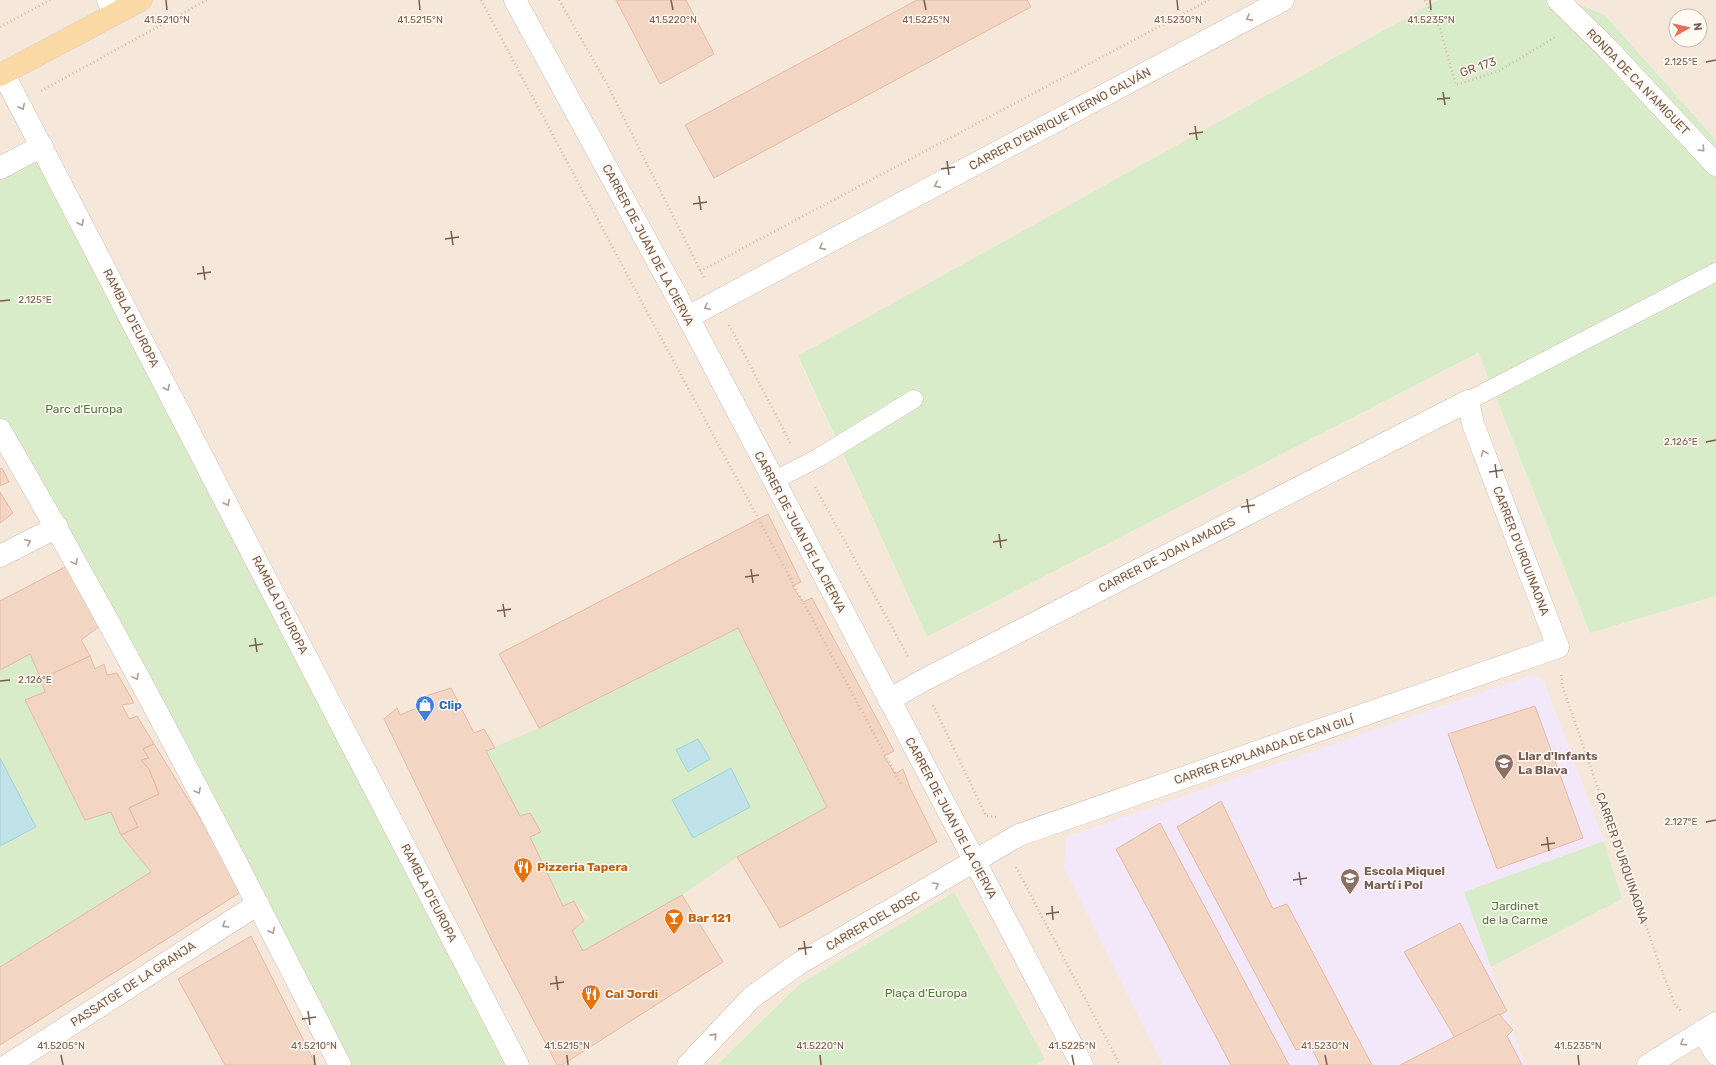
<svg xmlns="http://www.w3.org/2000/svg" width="1716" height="1065" viewBox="0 0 1716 1065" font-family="Rubik,sans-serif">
<rect width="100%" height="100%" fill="#fdf6ec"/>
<!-- residential -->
<g fill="#f5e8da" fill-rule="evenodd">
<polygon points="0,0 1438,0 798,357 927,637 1478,353 1590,633 1716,596 1716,1061 1710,1065 0,1065"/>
<path d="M1568,0H1716V140L1605,15ZM1676,16H1700V40H1676Z"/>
</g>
<!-- education -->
<polygon fill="#f3e8fa" points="1532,675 1544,681 1604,841 1622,899 1491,967 1525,1065 1163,1065 1064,868 1066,837"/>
<!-- green -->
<g fill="#d8ecc9">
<polygon points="1438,0 1568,0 1605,15 1716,140 1716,596 1590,633 1478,353 927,637 798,356"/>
<polygon points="42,146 518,1065 340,1065 0,430 0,168"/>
<polygon points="738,628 827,807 737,857 682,895 583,951 572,931 589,918 574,901 563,906 530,837 540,832 520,816 486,751 539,728"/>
<polygon points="30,654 45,692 26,700 85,820 111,812 121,835 151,872 0,967 0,670"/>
<polygon points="1604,841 1622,899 1491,967 1464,892"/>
<polygon points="954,892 1045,1059 1035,1065 717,1065 800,984"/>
</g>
<!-- water -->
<g fill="#bfe3e8" stroke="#a5d3da">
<polygon points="698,739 710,759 688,772 676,750"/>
<polygon points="0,758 36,827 0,846"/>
<polygon points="731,768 750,807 693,838 672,800"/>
</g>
<!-- building -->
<g fill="#f3d5c3" stroke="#e6bba3">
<polygon points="616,0 686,0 714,54 660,84"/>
<polygon points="917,0 1027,0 1031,7 714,178 685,125"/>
<polygon points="2,468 9,482 0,486 0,469"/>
<polygon points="0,492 13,513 0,523"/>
<polygon points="768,514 801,582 792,586 803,602 812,598 894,751 884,756 895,774 903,769 910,788 937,842 780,928 737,857 827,807 738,628 539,728 499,654"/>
<polygon points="67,566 104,623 81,640 90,656 41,679 30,654 0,670 0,601"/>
<polygon points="90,656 95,669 104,664 107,675 117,673 134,703 122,705 129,719 137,716 154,744 143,749 149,758 141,760 149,769 159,794 129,808 138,827 121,835 111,812 85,820 25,700 45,692 41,679"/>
<polygon points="451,688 474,733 484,729 495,748 486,751 520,816 530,813 541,832 530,837 563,906 574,901 584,921 572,931 583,951 682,895 723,962 562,1065 557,1065 493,943 384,719 397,708 400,715 427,704 423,697"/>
<polygon points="1535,706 1583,838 1497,869 1448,734"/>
<polygon points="154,744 244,890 0,1045 0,967 151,872 121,835 138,827 129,808 159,794 149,769 141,760 149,758 143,749"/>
<polygon points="1221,801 1273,909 1287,904 1372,1065 1320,1065 1311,1046 1296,1050 1177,827"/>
<polygon points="1160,823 1289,1065 1231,1065 1116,849"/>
<polygon points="1460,923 1507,1011 1455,1038 1404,952"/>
<polygon points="251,936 316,1065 225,1065 178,979"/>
<polygon points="1499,1014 1513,1030 1507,1036 1522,1065 1400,1065"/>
</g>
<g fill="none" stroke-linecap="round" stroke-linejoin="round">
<!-- lane casing -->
<g stroke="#d1beb0" stroke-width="19">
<g id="lane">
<polyline points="106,0 112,15"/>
<polyline points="1468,401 1716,272"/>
<polyline points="773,481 818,458 914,399"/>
</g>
</g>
<!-- street casing -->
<g stroke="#d1beb0" stroke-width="23">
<g id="street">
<polyline points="515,0 688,317 1082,1065"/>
<polyline points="1558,0 1607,48 1716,165"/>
<polyline points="3,73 518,1065"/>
<polyline points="0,168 42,146"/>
<polyline points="688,317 1283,0"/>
<path d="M0,430C121,637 231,851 340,1065"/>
<polyline points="0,556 57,527"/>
<polyline points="1702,1031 1716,1054"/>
<polyline points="8,1065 258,904"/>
<polyline points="688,1065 751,998 798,964 1019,835 1558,647 1473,424 1468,401 922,681 889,700"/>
</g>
</g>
<!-- secondary casing -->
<g stroke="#d6c0b0" stroke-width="23">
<polyline id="secondary" points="1648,1065 1716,1023"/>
</g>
<!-- primary casing -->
<g stroke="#dad1cd" stroke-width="23">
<polyline id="primary" points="0,75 141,0"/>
</g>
<!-- path -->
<g stroke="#d9b8a5" stroke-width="2.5" stroke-dasharray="1 3" stroke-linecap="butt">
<polyline points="481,0 631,282 902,786"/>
<polyline points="559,0 607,84 704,278"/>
<polyline points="1425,0 1440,29 1456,85 1499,71 1557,36"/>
<polyline points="0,27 50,0"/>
<polyline points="41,91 207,0"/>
<polyline points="700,271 1209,0"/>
<polyline points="729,325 791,444"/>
<polyline points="815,487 909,658"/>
<polyline points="1561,675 1563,688 1660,966 1675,1005 1682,1012"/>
<polyline points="933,705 986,816 996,817"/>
<polyline points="1016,867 1120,1065"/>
</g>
<!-- lane -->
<use href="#lane" stroke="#fff" stroke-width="18"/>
<!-- street -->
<use href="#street" stroke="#fff" stroke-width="22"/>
<!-- secondary -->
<use href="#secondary" stroke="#fff" stroke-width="22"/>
<!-- primary -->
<use href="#primary" stroke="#fbd9a5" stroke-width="22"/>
</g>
<!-- one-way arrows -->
<defs><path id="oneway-chevron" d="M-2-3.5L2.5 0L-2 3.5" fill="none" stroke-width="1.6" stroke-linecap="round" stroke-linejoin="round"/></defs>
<g stroke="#af9d94">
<use href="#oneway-chevron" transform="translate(1249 18) rotate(152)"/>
<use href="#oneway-chevron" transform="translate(22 107) rotate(63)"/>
<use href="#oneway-chevron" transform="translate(1702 149) rotate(47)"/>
<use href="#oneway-chevron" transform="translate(937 185) rotate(152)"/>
<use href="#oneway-chevron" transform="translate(81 223) rotate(63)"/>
<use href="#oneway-chevron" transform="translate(822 247) rotate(152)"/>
<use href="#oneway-chevron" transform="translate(707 307) rotate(153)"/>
<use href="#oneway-chevron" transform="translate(167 388) rotate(63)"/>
<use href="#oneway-chevron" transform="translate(1484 453) rotate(-111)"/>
<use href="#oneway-chevron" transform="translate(227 503) rotate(63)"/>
<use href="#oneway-chevron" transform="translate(28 542) rotate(-27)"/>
<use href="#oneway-chevron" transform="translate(75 562) rotate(62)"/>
<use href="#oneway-chevron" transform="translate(136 677) rotate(62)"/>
<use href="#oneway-chevron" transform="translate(198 791) rotate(62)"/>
<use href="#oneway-chevron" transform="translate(936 885) rotate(-30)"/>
<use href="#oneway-chevron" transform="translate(225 925) rotate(147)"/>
<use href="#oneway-chevron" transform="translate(272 931) rotate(63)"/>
<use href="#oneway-chevron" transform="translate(714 1036) rotate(-48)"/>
<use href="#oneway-chevron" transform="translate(1683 1043) rotate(148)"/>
</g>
<!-- ticks -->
<path fill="none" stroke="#7a5c4d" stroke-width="1.5" d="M166,0L167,10M419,0L420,10M671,0L673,10M924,0L926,10M1177,0L1178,10M1430,0L1431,10M1706,62L1716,60M1443,92L1445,105M1437,99L1450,98M1195,126L1197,140M1189,134L1203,132M947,161L949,175M941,169L955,167M699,196L701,210M693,204L707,202M451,231L453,245M445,239L459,237M203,266L205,280M197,274L211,272M0,301L10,300M1706,442L1716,440M1495,464L1497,478M1489,472L1503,470M1247,499L1249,513M1241,507L1255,505M999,534L1001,548M993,542L1007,540M751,569L753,583M745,577L759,575M503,604L505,617M497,611L511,609M255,638L257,652M249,646L263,644M0,681L10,680M1706,822L1716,820M1547,837L1549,851M1541,845L1555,843M1299,872L1301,885M1293,880L1307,878M1052,906L1053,920M1046,914L1059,912M804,941L806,955M798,949L812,947M556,976L558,990M550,984L564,982M308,1011L310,1025M302,1019L316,1017M61,1055L63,1065M314,1055L315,1065M567,1055L568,1065M820,1055L821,1065M1072,1055L1074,1065M1325,1055L1327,1065M1578,1055L1579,1065"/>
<!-- icons -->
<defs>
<g id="shop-pin" transform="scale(1)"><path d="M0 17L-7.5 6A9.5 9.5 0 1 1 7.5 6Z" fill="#3f7fe0" stroke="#fffaf3"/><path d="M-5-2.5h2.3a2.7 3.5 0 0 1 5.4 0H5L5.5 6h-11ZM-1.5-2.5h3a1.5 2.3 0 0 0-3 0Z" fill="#fff"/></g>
<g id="school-pin" transform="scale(1)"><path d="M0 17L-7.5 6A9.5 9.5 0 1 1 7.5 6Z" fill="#8d6e63" stroke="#fffaf3"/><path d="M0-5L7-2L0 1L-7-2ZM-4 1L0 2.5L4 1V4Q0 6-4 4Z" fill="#fff"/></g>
<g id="restaurant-pin" transform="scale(1)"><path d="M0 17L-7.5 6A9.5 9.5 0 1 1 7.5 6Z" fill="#e8710a" stroke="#fffaf3"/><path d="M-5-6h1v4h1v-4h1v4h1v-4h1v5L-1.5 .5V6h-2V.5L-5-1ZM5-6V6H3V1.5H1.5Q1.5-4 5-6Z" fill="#fff"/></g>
<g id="bar-pin" transform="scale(1)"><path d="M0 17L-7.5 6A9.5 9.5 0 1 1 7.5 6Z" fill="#e8710a" stroke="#fffaf3"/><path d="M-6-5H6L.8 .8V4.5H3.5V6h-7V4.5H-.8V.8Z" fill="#fff"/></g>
</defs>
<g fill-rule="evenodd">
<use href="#shop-pin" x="425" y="705"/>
<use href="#school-pin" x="1504" y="763"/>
<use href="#restaurant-pin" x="523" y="867"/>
<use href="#school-pin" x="1350" y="878"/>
<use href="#bar-pin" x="674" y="918"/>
<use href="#restaurant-pin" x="591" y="994"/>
</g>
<g text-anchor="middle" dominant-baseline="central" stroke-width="3" stroke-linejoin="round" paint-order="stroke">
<!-- street labels -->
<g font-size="12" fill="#7a5c4d" stroke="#fffaf3">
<text transform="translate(1478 67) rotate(-19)">GR 173</text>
<text transform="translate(1638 82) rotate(46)">RONDA DE CA N'AMIGUET</text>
<text transform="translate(1060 119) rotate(-28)">CARRER D'ENRIQUE TIERNO GALVÁN</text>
<text transform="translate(648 245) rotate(62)">CARRER DE JUAN DE LA CIERVA</text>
<text transform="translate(131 318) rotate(63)">RAMBLA D'EUROPA</text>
<text transform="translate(800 532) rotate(62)">CARRER DE JUAN DE LA CIERVA</text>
<text transform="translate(1521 551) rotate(69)">CARRER D'URQUINAONA</text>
<text transform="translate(1167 555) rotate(-27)">CARRER DE JOAN AMADES</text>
<text transform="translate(280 605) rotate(63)">RAMBLA D'EUROPA</text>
<text transform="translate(1264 750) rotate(-19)">CARRER EXPLANADA DE CAN GILÍ</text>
<text transform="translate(951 818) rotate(62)">CARRER DE JUAN DE LA CIERVA</text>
<text transform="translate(1622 858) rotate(71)">CARRER D'URQUINAONA</text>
<text transform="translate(429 893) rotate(63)">RAMBLA D'EUROPA</text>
<text transform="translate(873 921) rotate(-30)">CARRER DEL BOSC</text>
<text transform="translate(133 984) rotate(-33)">PASSATGE DE LA GRANJA</text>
</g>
<!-- park labels -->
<g font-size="12" fill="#537a41" stroke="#fffaf3">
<text x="84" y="409">Parc d'Europa</text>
<text x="1515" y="906">Jardinet<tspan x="1515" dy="14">de la Carme</tspan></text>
<text x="926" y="993">Plaça d'Europa</text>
</g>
<!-- shop labels -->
<g font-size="12" font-weight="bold" fill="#366cbe" stroke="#fffaf3" text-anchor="start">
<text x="439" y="705">Clip</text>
</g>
<!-- education labels -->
<g font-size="12" font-weight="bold" fill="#785e54" stroke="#fffaf3" text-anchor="start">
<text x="1518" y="756">Llar d'Infants<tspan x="1518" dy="14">La Blava</tspan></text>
<text x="1364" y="871">Escola Miquel<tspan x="1364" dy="14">Martí i Pol</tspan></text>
</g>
<!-- food labels -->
<g font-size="12" font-weight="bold" fill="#c56008" stroke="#fffaf3" text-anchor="start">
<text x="537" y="867">Pizzeria Tapera</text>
<text x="688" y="918">Bar 121</text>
<text x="605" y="994">Cal Jordi</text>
</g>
</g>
<g font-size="10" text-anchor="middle" fill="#7a5c4d" stroke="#fffaf3" stroke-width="3" stroke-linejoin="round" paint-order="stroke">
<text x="167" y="23">41.5210°N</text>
<text x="420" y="23">41.5215°N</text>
<text x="673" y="23">41.5220°N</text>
<text x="926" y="23">41.5225°N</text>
<text x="1178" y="23">41.5230°N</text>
<text x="1431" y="23">41.5235°N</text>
<text x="1681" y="65">2.125°E</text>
<text x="35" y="303">2.125°E</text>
<text x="1681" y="445">2.126°E</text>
<text x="35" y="683">2.126°E</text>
<text x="1681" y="825">2.127°E</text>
<text x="61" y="1049">41.5205°N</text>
<text x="314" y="1049">41.5210°N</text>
<text x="567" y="1049">41.5215°N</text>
<text x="820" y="1049">41.5220°N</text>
<text x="1072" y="1049">41.5225°N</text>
<text x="1325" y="1049">41.5230°N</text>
<text x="1578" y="1049">41.5235°N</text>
</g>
<!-- north arrow -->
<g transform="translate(1688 28) rotate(82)"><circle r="19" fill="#fffaf3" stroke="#cabbb1"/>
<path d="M0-3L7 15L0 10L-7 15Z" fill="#e76f51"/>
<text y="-6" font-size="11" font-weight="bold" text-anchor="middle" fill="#7a5c4d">N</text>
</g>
</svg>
